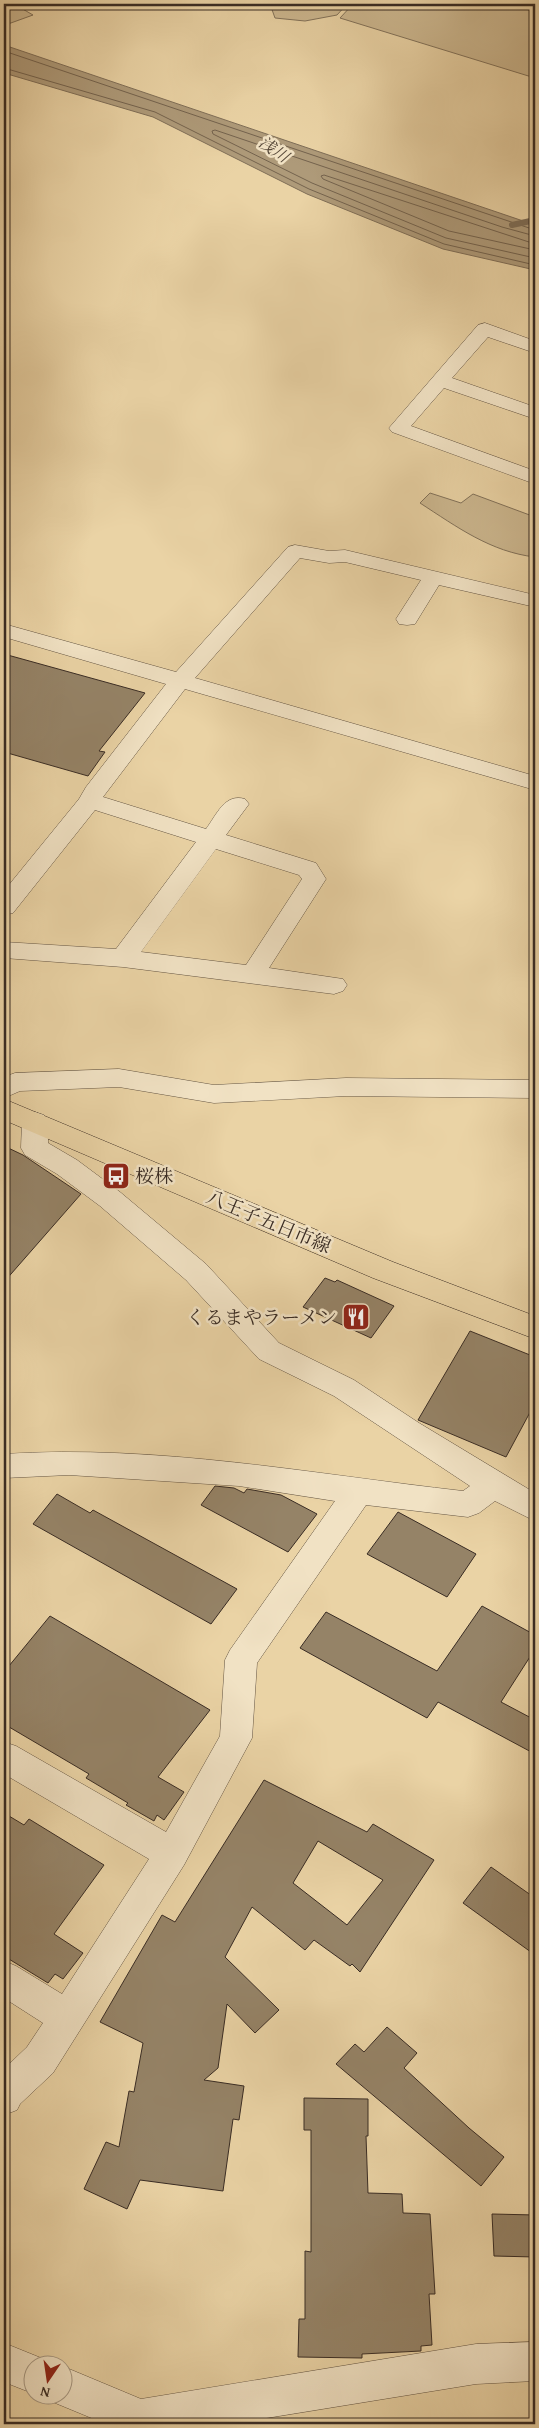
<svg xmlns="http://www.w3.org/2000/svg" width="539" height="2428" viewBox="0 0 539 2428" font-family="'Gentium Book Plus','Noto Serif JP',serif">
<rect width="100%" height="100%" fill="#ead3a5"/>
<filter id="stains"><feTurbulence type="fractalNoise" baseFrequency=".004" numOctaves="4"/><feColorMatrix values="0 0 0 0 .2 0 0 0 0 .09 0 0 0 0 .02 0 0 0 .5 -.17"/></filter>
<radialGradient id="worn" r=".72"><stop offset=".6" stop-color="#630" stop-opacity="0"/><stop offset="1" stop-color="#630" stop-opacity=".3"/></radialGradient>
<!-- green -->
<g fill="#ccb78f" stroke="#82725a">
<polygon points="4,4 14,4 33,15 8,24 4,23"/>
<polygon points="270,4 347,4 337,15 305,21 275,18"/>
<polygon points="353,4 510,4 535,12 535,78 340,18"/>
<path d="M430,493L461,503L473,494L535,517V557C491,552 457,527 420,503Z"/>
</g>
<!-- water -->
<polygon fill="#ae9a79" stroke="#7f6e57" points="4,45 535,225 535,270 443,249 307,194 153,117 4,73"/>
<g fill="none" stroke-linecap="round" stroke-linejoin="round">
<!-- shore -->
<g stroke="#74634e" stroke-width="1">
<polyline points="4,51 535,230"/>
<polyline points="4,68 155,112 309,189 444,244 535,265"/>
<polyline points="535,236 502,227 215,130 212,131 213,134 312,183 446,238 535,258"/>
<polyline points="535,244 324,175 321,176 323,179 449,231 535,250"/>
</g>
<!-- stream -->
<polyline stroke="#7f6e57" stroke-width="6" points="512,225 535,220"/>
</g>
<!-- building -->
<g fill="#958367" stroke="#392c24" fill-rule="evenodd">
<polygon points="4,654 145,693 99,751 105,752 88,776 4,752"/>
<polygon points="4,1146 23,1155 81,1194 4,1282"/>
<polygon points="325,1278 335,1282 337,1280 394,1306 371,1338 303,1307"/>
<polygon points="470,1331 535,1357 535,1403 506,1457 418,1420"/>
<polygon points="215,1486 234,1488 244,1493 247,1489 281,1495 317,1514 288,1552 201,1505"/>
<polygon points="57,1494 90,1513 93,1510 237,1589 211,1624 33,1524"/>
<polygon points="398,1512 476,1554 447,1597 367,1554"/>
<polygon points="482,1606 535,1635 535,1649 501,1702 535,1720 535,1754 438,1702 427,1718 300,1648 326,1612 437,1671"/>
<polygon points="50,1616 210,1710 158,1777 184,1792 164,1820 157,1815 154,1821 126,1805 128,1803 86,1778 89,1774 4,1724 4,1672"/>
<path d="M264,1780L367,1832L373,1824L434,1860L360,1972L352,1964L350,1966L314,1940L305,1950L252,1907L225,1957L279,2010L255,2033L227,2004L218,2068L204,2080L244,2086L239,2120L233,2119L223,2191L140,2180L127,2209L84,2189L106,2142L119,2147L129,2091L134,2092L143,2043L100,2022L162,1915L175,1922ZM318,1841L383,1880L347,1925L293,1883Z"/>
<polygon points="4,1813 24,1825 29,1819 104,1865 54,1934 83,1953 63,1979 55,1974 48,1983 4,1956"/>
<polygon points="491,1867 535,1898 535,1955 463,1903"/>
<polygon points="387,2027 417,2053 404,2068 469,2128 504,2157 481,2186 336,2064 355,2044 364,2052"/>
<polygon points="304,2098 368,2099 368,2136 366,2136 368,2193 402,2194 403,2213 430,2214 435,2294 429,2294 432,2345 421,2346 421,2351 362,2354 362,2358 298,2357 299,2319 305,2319 305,2251 311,2252 311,2130 304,2130"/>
<polygon points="492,2214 535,2215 535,2257 494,2256"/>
</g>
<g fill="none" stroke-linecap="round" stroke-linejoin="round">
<!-- street casing -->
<g stroke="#655644" stroke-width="1">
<g id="street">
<polygon points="485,323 535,341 535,353 488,337 452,378 535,407 535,419 444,388 411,426 535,471 535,484 392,432 389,428 478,325"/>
<path d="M295,545L329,551L345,550L535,595V607L439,585L415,624L407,625L399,624L396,619L421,580L345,562L329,563L300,558L195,678L535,776V790L185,689L103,797L206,829C217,814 225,793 245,799L249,804L226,835L316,863L326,879L269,968L343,979L347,985L343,991L334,994L123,967L4,958V942L116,949L196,842L95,810L13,913L4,915V891L79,799L86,787L166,684L4,637V624L176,672L288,547ZM216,849L299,875L302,879L246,965L141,952Z"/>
<polygon points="119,1069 214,1085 346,1078 535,1080 535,1098 346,1096 214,1103 119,1087 20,1091 4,1098 4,1077 15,1073"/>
<path d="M35,1112L44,1115L48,1122V1143L77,1160L120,1192L206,1264L279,1343L354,1380L419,1423L535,1493V1521L495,1501L479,1513L468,1517L366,1505L257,1663L252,1738L184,1865L53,2073L20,2104L17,2110L4,2115V2069L27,2047L43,2023L4,1998V1961L16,1966L62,1994L149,1859L4,1774V1742L16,1746L166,1832L220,1736L225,1660L230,1650L335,1501L239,1486L69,1475L4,1478V1454C158,1444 311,1474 463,1491L470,1486L334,1396L259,1359L186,1280L100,1206L57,1174L25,1155L21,1148L22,1122L26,1115Z"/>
<polygon points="535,2342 535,2381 476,2384 230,2424 106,2424 48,2400 46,2396 62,2396 62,2366 141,2399 476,2344"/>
<polygon points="4,2343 46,2360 48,2366 32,2366 32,2393 4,2382"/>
</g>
</g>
<!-- primary casing -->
<g stroke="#392c24" stroke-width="1">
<polygon id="primary" points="4,1099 393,1262 535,1316 535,1339 373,1278 4,1120"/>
</g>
<!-- street -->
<use href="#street" fill="#f1e2c4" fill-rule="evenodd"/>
<!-- primary -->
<use href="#primary" fill="#ead3a5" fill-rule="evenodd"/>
</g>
<!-- icons -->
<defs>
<g id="bus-square" transform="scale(1.4375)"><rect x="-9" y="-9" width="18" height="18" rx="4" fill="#8f2418" stroke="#f1e2c4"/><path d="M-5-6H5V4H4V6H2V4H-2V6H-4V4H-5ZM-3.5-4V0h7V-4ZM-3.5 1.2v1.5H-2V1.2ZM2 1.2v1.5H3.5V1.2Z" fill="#fff"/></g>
<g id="restaurant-square" transform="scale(1.4375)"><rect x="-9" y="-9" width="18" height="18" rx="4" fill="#8f2418" stroke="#f1e2c4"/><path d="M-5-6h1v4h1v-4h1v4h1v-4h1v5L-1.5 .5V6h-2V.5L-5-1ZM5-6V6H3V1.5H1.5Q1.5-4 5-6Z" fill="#fff"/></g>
</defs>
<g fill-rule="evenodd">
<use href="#bus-square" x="116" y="1176"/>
<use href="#restaurant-square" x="356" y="1317"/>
</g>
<g text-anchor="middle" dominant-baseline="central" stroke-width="5" stroke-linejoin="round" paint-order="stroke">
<!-- far-water labels -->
<g font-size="16" font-style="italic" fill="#564839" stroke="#f1e2c4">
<text transform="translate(274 149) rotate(34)">浅川</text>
</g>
<!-- poi labels -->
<g font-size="19" fill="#392c24" stroke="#f1e2c4" text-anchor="start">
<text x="135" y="1176">桜株</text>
<text x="337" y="1317" text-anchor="end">くるまやラーメン</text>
</g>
<!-- street labels -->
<g font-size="19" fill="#392c24" stroke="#f1e2c4">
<text transform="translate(269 1221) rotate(23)">八王子五日市線</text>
</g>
</g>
<!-- margin -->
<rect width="539" height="2428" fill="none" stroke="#ead3a5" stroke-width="20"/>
<rect x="5" y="5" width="529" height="2418" fill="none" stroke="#392c24" stroke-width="2.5"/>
<rect x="10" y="10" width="519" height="2408" fill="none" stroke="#392c24"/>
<!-- north arrow -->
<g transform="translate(48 2380) rotate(193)"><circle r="24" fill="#f1e2c4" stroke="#a79984"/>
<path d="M0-4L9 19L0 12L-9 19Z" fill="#8f2418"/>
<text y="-8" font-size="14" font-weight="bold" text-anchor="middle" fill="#392c24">N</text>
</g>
<rect width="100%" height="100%" filter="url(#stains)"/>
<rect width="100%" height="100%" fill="url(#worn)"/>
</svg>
